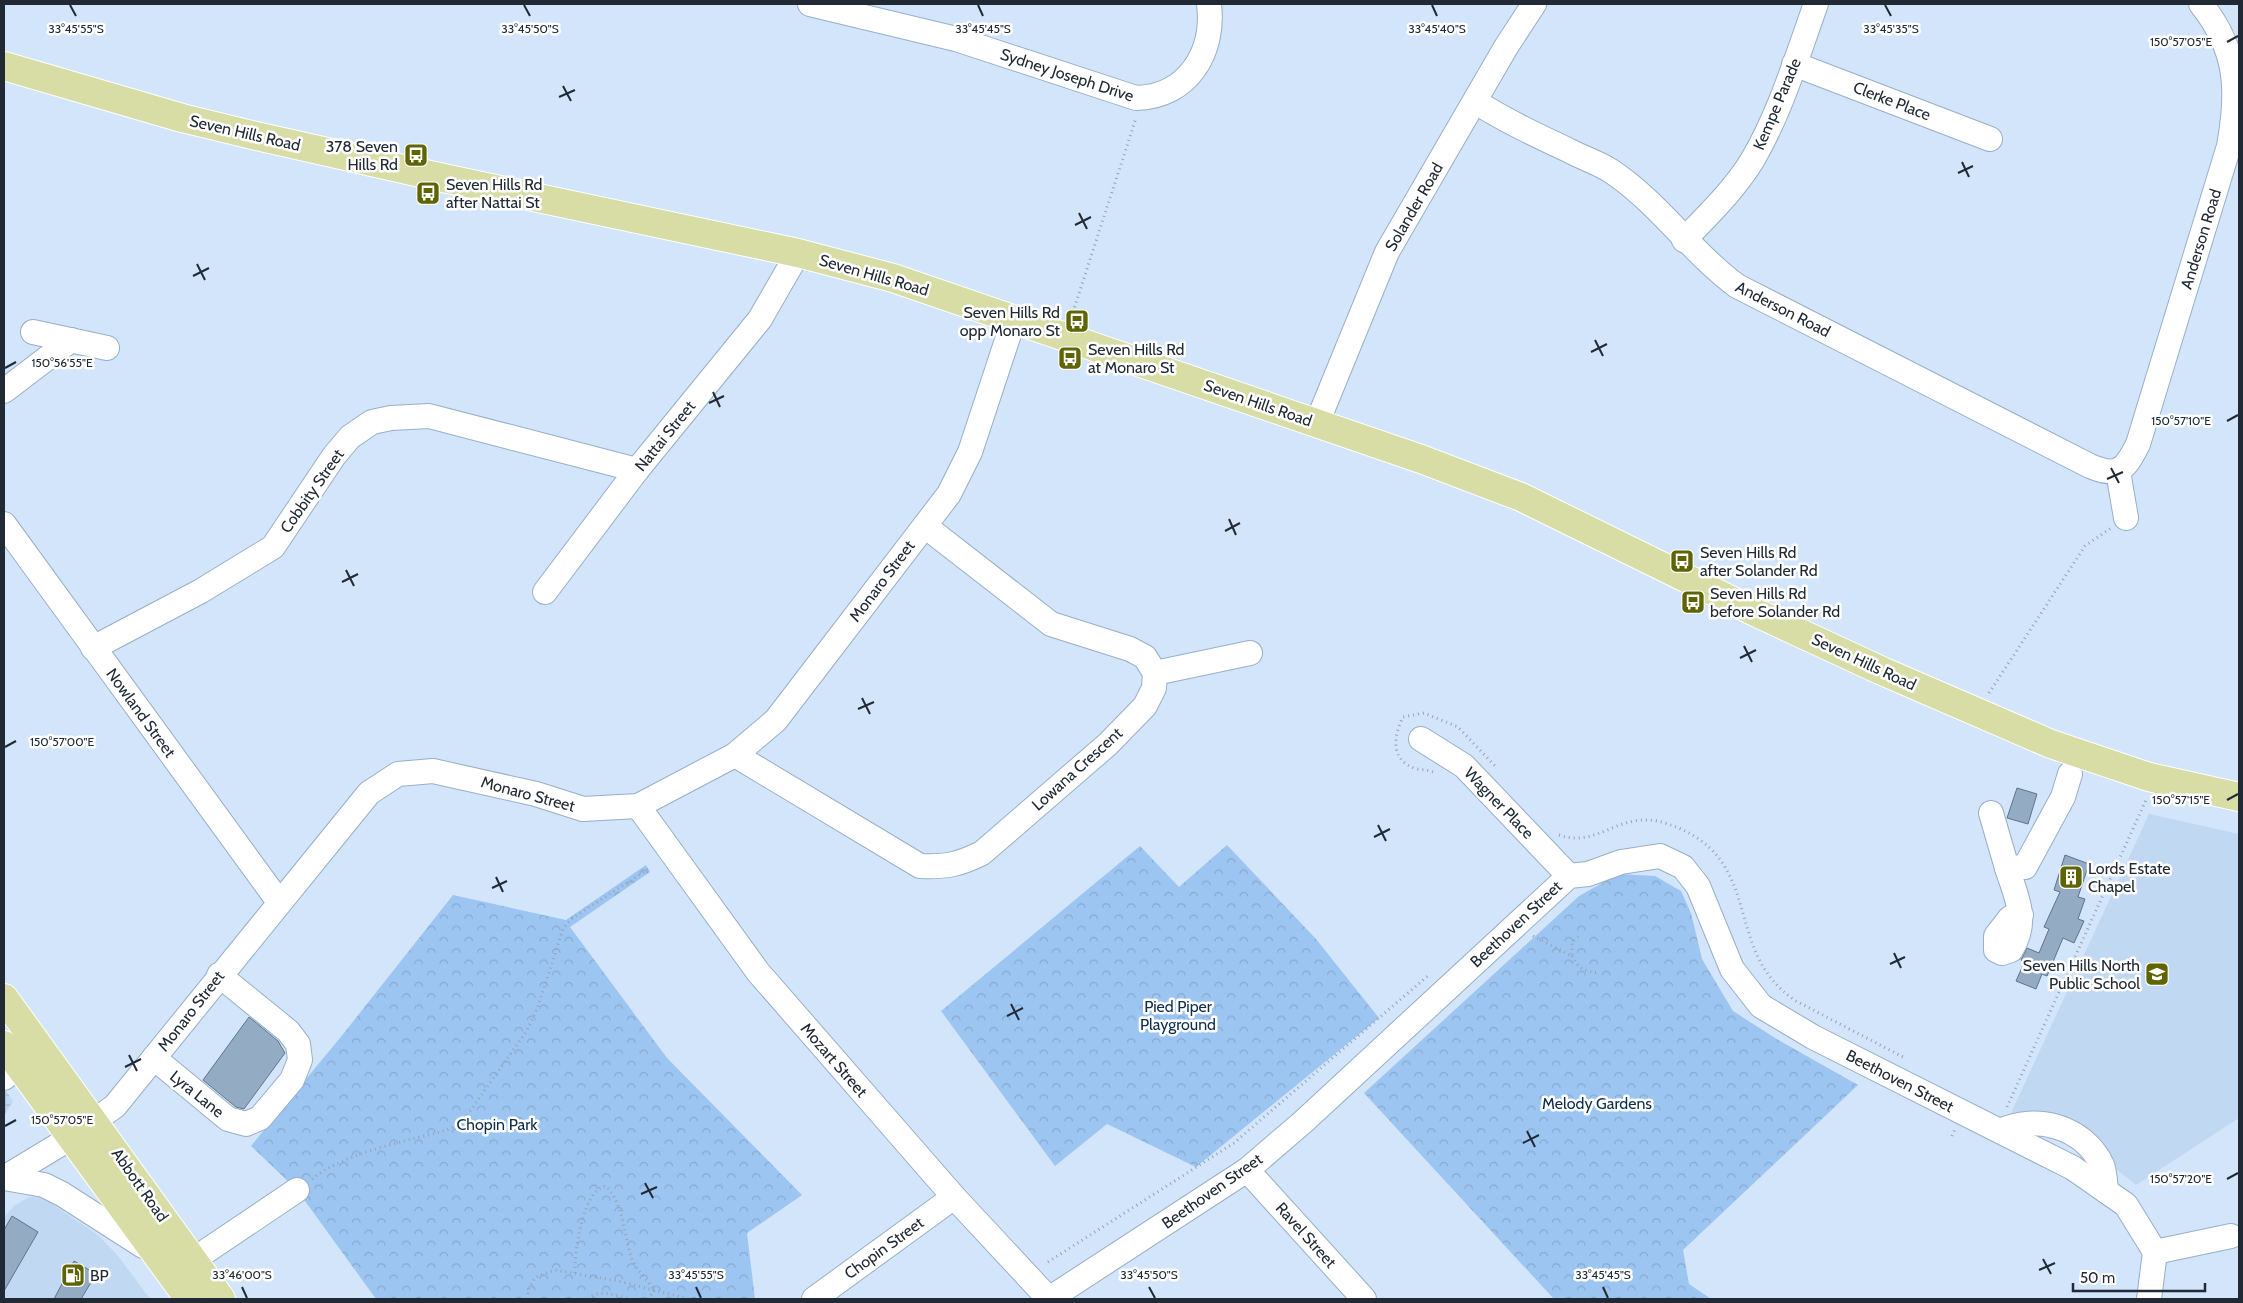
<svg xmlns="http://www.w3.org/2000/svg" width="2243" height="1303" viewBox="0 0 2243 1303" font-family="Cabin,sans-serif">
<defs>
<pattern id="industrial-grid" width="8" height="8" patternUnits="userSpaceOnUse" patternTransform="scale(1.25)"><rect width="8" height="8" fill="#c0d8f1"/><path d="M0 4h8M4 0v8" fill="none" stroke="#a5bacf"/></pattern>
<pattern id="park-crowns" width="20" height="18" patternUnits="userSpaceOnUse" patternTransform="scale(1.25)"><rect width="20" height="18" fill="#9dc5f1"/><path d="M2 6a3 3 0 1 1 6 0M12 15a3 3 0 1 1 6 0" fill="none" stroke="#87a9cf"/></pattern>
</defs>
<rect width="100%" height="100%" fill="#d2e5fb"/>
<!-- built -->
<g fill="#c0d8f1">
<polygon points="2149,814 2239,834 2239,1118 2136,1185 2105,1160 2011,1113"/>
<polygon points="29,1197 42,1197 98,1235 118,1256 150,1299 4,1299 4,1217 14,1206"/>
</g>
<!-- industrial -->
<polygon fill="url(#industrial-grid)" points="4,1088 13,1101 4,1116"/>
<!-- park -->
<g fill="url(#park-crowns)">
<polygon points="1227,845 1316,939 1379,1018 1196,1167 1107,1124 1055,1166 941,1011 1140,846 1179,887"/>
<polygon points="646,865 650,872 570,927 667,1058 802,1195 747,1233 755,1299 376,1299 297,1190 251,1146 344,1033 453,895 566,920"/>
<polygon points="1618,874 1655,876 1681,891 1691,913 1702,959 1733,1011 1775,1038 1858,1085 1683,1250 1689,1284 1711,1299 1554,1299 1364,1093 1579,896"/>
</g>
<!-- building -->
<g fill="#94abc4" stroke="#5f748c">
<polygon points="2017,788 2037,794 2028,824 2007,818"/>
<polygon points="2065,855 2089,864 2078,897 2085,899 2078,919 2084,921 2074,943 2063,938 2047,976 2042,974 2036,989 2016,981 2024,963 2021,960 2027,948 2039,953 2049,929 2044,927 2060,892 2054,890"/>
<polygon points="249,1017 278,1041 285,1053 244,1109 236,1107 203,1080"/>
<polygon points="12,1216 38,1232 4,1291 4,1230"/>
<polygon points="74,1261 96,1274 81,1299 54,1299"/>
</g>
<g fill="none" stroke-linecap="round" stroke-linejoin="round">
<!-- minor casing -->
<g stroke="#98afc8" stroke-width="26">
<g id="minor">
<path d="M810,4L956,39L1136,98C1188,97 1215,52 1209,4"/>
<polyline points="1794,64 1990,139"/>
<path d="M1476,102C1506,121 1538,136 1570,151C1583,158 1599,163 1611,171C1659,203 1691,252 1737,286L2090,466C2118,478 2125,470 2138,444L2229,146C2239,91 2238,50 2201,4"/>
<path d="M1684,240C1707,216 1736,188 1753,159C1781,111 1797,56 1816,4"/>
<polyline points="33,332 107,348"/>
<polyline points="4,391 71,340"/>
<polyline points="1317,423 1387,252 1506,47 1534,4"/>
<polyline points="2118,471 2126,518"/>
<polyline points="4,524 279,902"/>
<polyline points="545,592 637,470 760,319 798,253"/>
<polyline points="93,648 201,591 273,547 334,456 350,437 372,422 391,418 429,416 637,470"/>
<polyline points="1155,673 1250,653"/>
<polyline points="1421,739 1464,766 1569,876"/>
<path d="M735,755L920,866C946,867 958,865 982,853L1108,744L1145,706L1154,688L1155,673L1145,657L1130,649L1051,624L925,526"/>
<polyline points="638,806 758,972 954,1197 1049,1299"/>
<polyline points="1991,813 2007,868 2025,867 2063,797 2070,774"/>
<path d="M2007,868C2017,899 2029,920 2011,950L2002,953L1996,950V936L2010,918L2021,915"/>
<polyline points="154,1058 228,1119 246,1124 260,1118 292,1080 300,1060 298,1044 288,1031 219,975"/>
<polyline points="4,1078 19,1066"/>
<path d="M2000,1131C2036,1114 2083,1126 2102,1165C2105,1172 2105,1183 2106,1191"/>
<polyline points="1247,1170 1364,1299"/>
<polyline points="4,1178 72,1137 115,1106 369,793 398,774 433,771 536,794 583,809 638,806 735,755 776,720 949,494 970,452 1014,319"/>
<polyline points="4,1178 44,1185 62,1194 143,1246 149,1245"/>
<polyline points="2155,1252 2231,1236"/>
<polyline points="193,1260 297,1190"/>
<polyline points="814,1299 954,1197"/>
<polyline points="1049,1299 1247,1170 1303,1122 1569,876 1588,874 1621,862 1660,856 1683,867 1698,886 1732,969 1761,1006 1813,1037 2073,1168 2126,1205 2155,1252 2149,1299"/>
</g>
</g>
<!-- major casing -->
<g stroke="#fff" stroke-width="30">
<g id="major">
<polyline points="4,66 182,118 252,135 434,176 798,253 893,278 1421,459 1521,497 1757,613 1882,671 2051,744 2149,777 2239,797"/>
<polyline points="4,998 221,1299"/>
<polyline points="4,1045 189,1299"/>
</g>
</g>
<!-- path -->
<g stroke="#94a3b5" stroke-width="3" stroke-dasharray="1 4" stroke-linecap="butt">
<polyline points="1073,312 1136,118"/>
<polyline points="1989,693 2085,546 2111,528"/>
<path d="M1433,772C1428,770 1423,770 1417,769C1390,761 1393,737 1403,717L1424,713L1458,727L1496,767"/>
<path d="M1559,835C1599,849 1619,809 1665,823C1769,856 1719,950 1796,1001L1903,1057"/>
<polyline points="1533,936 1572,956 1572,942 1581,934"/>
<path d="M1572,956C1578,969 1586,972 1600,973"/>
<polyline points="2007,1107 2146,800"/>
<polyline points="1952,1136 1955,1129"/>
<path d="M312,1179C340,1157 378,1148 412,1139C430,1134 449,1132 463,1121L526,1032L537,1009L563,929L571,919L650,868"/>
<polyline points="1048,1262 1234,1143 1430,974"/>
<path d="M575,1273C574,1254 583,1188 606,1186C625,1206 623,1235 632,1259C637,1271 647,1280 655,1290L648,1299"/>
<polyline points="527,1299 529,1288 536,1277 555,1270 618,1281 689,1299"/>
<path d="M588,1299C598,1288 617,1296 630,1299"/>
</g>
<!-- minor -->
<use href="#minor" stroke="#fff" stroke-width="24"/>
<!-- major -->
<use href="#major" stroke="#d7dda5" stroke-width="28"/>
</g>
<!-- ticks -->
<path fill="none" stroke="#212a34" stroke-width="2" d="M70,5L76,16M524,5L530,16M978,5L983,16M1432,5L1437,16M1885,5L1891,16M2227,42L2238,36M563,86L571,101M559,97L575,90M1962,162L1969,177M1958,173L1973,166M1079,213L1087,229M1075,225L1091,217M197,264L205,280M193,276L209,268M1595,340L1603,356M1591,352L1607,344M5,368L16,362M713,392L720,407M709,403L724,396M2227,421L2238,415M2111,468L2119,483M2107,479L2123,472M1229,519L1236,535M1225,531L1240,523M346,570L354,586M342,582L358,574M1744,646L1752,662M1740,658L1756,650M862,698L870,714M858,709L874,702M5,747L16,741M2227,800L2238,794M1378,825L1386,841M1374,837L1390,829M496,877L503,892M492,888L507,881M1894,953L1901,968M1890,964L1905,957M1011,1004L1019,1020M1007,1016L1023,1008M129,1055L137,1071M125,1067L141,1059M5,1126L16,1120M1527,1131L1535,1147M1523,1143L1539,1135M2227,1179L2238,1173M645,1183L653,1198M641,1194L657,1187M2043,1259L2051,1274M2039,1270L2055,1263M242,1287L247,1298M696,1287L701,1298M1149,1287L1155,1298M1603,1287L1608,1298"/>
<!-- icons -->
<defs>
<g id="bus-square" transform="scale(1.25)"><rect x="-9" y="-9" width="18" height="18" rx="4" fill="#5e6401" stroke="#fff"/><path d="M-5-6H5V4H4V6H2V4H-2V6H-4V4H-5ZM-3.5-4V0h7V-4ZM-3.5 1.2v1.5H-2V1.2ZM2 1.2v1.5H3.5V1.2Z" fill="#fff"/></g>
<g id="building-square" transform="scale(1.25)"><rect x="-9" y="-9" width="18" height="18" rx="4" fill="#5e6401" stroke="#fff"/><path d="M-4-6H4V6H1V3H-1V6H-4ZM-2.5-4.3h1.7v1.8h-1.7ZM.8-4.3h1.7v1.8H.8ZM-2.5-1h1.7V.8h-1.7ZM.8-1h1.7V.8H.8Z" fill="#fff"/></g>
<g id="school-square" transform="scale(1.25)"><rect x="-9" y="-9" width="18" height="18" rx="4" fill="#5e6401" stroke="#fff"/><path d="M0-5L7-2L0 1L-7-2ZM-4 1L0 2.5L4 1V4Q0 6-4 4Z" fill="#fff"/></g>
<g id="fuel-square" transform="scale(1.25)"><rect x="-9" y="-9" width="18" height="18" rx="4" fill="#5e6401" stroke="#fff"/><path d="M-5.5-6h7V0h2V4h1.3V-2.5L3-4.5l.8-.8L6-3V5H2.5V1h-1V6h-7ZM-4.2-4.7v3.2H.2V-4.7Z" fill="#fff"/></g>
</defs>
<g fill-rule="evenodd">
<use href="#bus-square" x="416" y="155"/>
<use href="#bus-square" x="428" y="193"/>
<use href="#bus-square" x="1077" y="321"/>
<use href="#bus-square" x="1070" y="358"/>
<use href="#bus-square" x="1682" y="561"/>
<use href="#bus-square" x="1693" y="602"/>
<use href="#building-square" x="2071" y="877"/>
<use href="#school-square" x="2157" y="974"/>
<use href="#fuel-square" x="73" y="1275"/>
</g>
<g text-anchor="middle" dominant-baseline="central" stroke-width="5" stroke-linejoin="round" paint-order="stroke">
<!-- street labels -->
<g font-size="16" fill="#212a34" stroke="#fff">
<text transform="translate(1067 75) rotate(18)">Sydney Joseph Drive</text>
<text transform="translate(1892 101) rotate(21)">Clerke Place</text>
<text transform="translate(1777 104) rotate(-67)">Kempe Parade</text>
<text transform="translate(245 133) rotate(13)">Seven Hills Road</text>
<text transform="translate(1414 207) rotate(-60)">Solander Road</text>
<text transform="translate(2201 239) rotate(-73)">Anderson Road</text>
<text transform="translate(874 275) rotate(16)">Seven Hills Road</text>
<text transform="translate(1783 309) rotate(27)">Anderson Road</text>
<text transform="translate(1258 403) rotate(19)">Seven Hills Road</text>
<text transform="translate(665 436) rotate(-51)">Nattai Street</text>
<text transform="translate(312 491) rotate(-55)">Cobbity Street</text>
<text transform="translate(882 581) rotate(-53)">Monaro Street</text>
<text transform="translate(1864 662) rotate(25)">Seven Hills Road</text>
<text transform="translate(141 713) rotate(54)">Nowland Street</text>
<text transform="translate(1077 769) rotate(-42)">Lowana Crescent</text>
<text transform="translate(528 794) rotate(15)">Monaro Street</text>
<text transform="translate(1499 803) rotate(46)">Wagner Place</text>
<text transform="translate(1516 924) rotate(-43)">Beethoven Street</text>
<text transform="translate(191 1011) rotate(-52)">Monaro Street</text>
<text transform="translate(834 1060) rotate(49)">Mozart Street</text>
<text transform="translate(1900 1081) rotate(27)">Beethoven Street</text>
<text transform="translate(197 1094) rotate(39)">Lyra Lane</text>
<text transform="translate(140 1185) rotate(55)">Abbott Road</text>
<text transform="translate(1212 1191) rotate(-35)">Beethoven Street</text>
<text transform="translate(1306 1235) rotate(48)">Ravel Street</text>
<text transform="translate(884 1248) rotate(-36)">Chopin Street</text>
</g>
<!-- poi labels -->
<g font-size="16" fill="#212a34" stroke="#fff" text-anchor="start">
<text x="398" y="146" text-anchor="end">378 Seven<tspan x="398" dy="18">Hills Rd</tspan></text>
<text x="446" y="184">Seven Hills Rd<tspan x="446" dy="18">after Nattai St</tspan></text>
<text x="1060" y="312" text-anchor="end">Seven Hills Rd<tspan x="1060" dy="18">opp Monaro St</tspan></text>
<text x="1088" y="349">Seven Hills Rd<tspan x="1088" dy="18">at Monaro St</tspan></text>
<text x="1700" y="552">Seven Hills Rd<tspan x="1700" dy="18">after Solander Rd</tspan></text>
<text x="1710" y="593">Seven Hills Rd<tspan x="1710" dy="18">before Solander Rd</tspan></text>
<text x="2088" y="868">Lords Estate<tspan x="2088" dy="18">Chapel</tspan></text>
<text x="2140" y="965" text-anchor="end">Seven Hills North<tspan x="2140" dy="18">Public School</tspan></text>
<text x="90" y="1275">BP</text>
</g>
<!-- park labels -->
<g font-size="16" fill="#0c2d4e" stroke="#fff">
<text x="1178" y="1006">Pied Piper<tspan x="1178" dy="18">Playground</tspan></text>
<text x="1597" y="1103">Melody Gardens</text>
<text x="497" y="1124">Chopin Park</text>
</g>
</g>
<g font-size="12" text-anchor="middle" fill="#212a34" stroke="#fff" stroke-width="5" stroke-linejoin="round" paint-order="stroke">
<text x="76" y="33">33°45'55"S</text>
<text x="530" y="33">33°45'50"S</text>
<text x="983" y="33">33°45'45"S</text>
<text x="1437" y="33">33°45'40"S</text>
<text x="1891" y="33">33°45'35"S</text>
<text x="2181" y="46">150°57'05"E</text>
<text x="62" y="367">150°56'55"E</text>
<text x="2181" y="425">150°57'10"E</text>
<text x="62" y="746">150°57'00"E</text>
<text x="2181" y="804">150°57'15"E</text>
<text x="62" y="1124">150°57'05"E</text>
<text x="2181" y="1183">150°57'20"E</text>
<text x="242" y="1279">33°46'00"S</text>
<text x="696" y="1279">33°45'55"S</text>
<text x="1149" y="1279">33°45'50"S</text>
<text x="1603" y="1279">33°45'45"S</text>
</g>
<!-- border -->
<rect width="2243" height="1303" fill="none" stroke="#212a34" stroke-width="10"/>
<!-- scale -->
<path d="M2073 1283v8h132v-8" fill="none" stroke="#212a34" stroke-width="2.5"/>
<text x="2080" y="1283" font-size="15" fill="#212a34" stroke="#ffffff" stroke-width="4" paint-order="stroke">50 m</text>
</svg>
